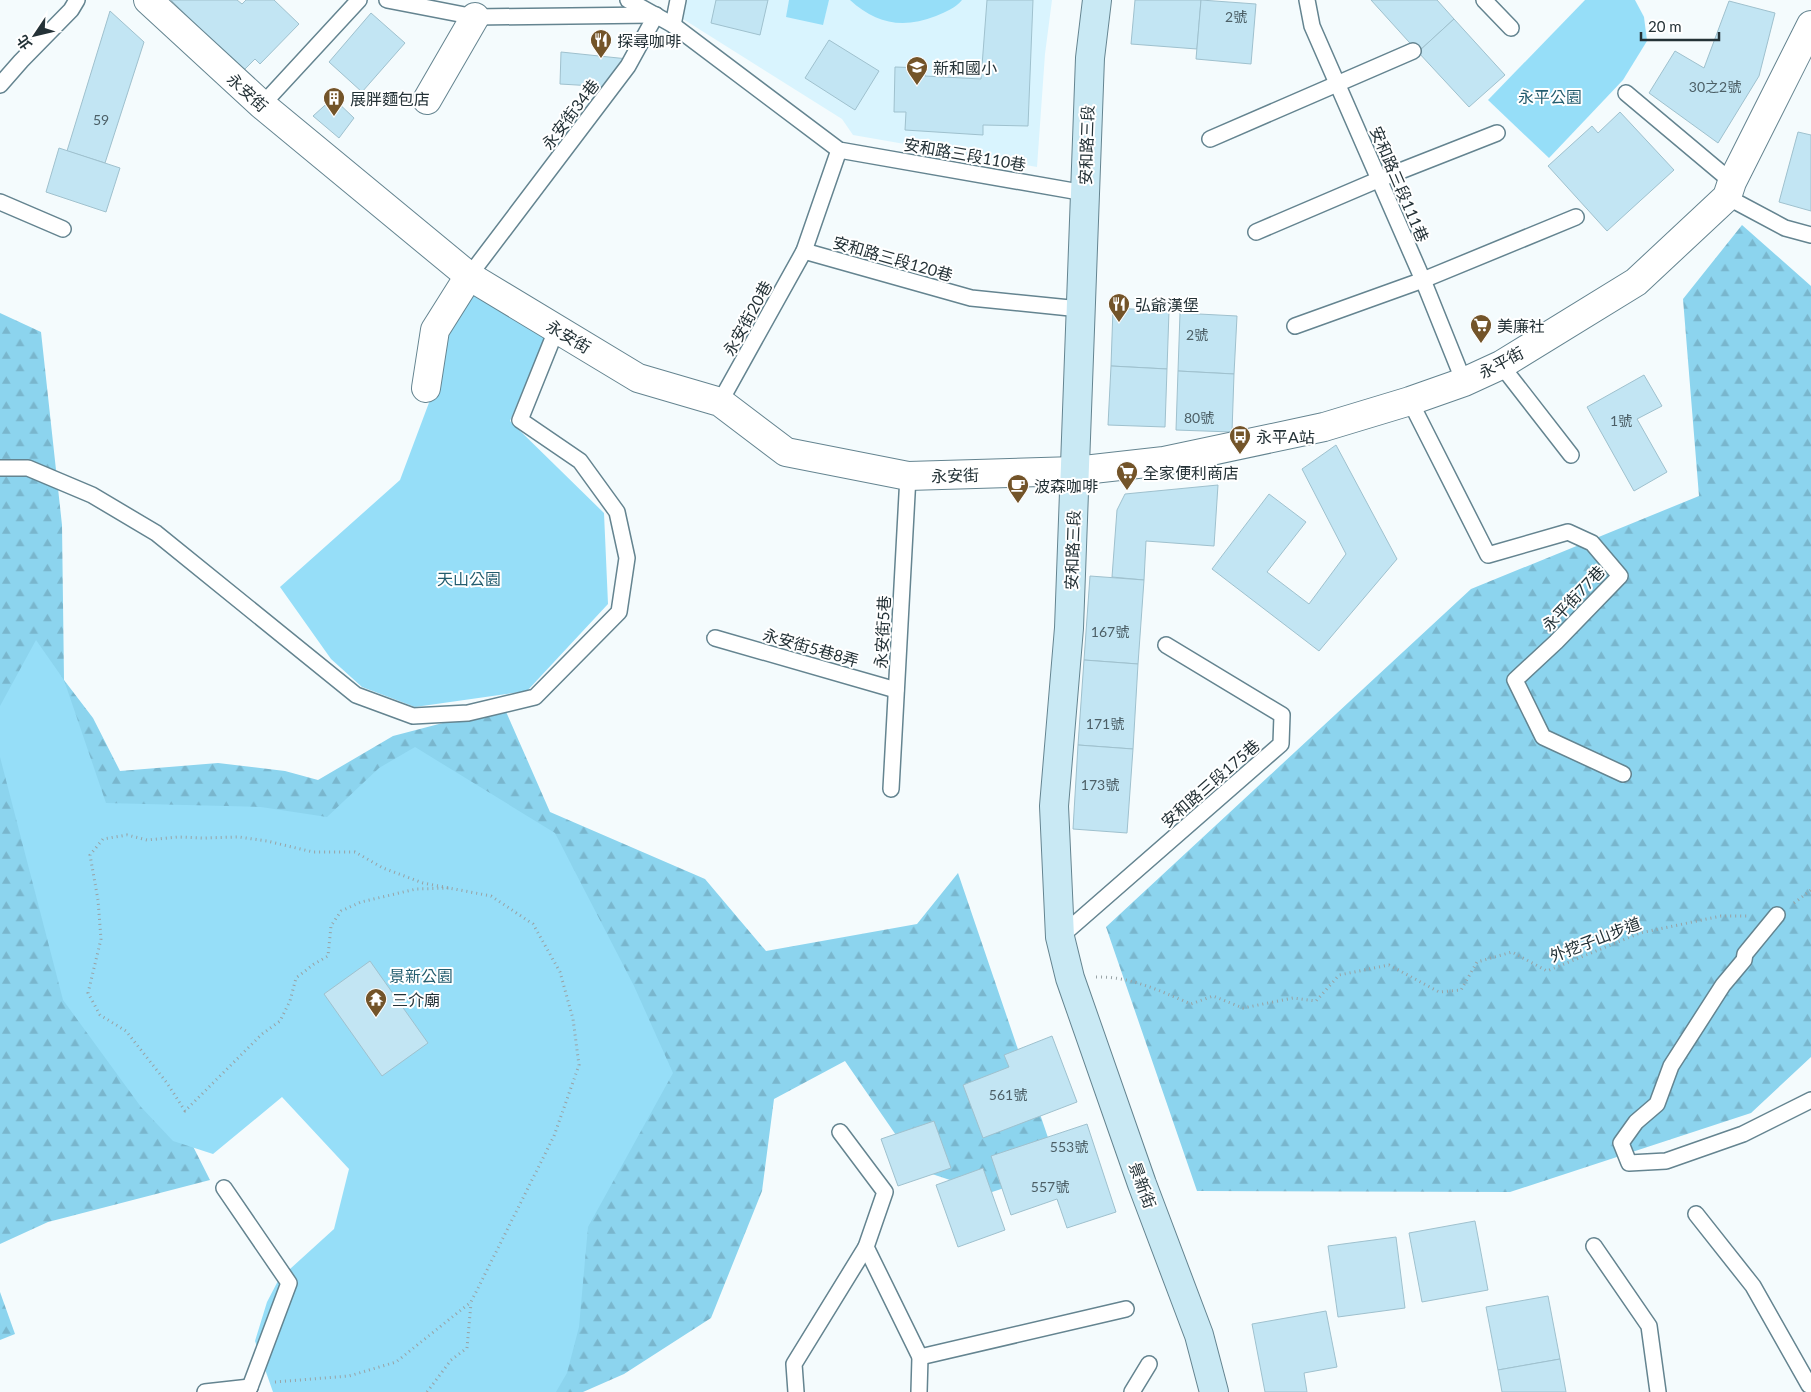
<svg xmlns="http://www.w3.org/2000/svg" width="1811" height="1392" viewBox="0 0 1811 1392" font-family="Lato,'Noto Sans TC',sans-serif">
<defs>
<pattern id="forest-firs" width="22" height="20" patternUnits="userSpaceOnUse" patternTransform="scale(1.25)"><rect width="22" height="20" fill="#8cd4ee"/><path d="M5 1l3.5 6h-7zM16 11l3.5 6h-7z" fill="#79b6cd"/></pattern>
</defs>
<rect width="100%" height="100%" fill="#f4fbfd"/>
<!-- built -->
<polygon fill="#d9f4fe" points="687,0 1052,0 1045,54 1037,167 853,135 842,119 683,19"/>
<!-- forest -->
<g fill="url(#forest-firs)">
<polygon points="1742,225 1811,286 1811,1057 1751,1113 1510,1192 1197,1191 1106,927 1471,589 1699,496 1683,299"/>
<polygon points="0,313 41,332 62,525 64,680 93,718 120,771 218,763 285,771 318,780 393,736 504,707 550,812 705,879 766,951 917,924 958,873 1059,1170 989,1193 920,1170 845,1061 774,1099 762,1191 711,1318 624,1374 583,1392 332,1392 421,1096 154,1069 210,1180 48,1222 0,1244"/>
<polygon points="0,1292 15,1334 0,1340"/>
</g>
<!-- green -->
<g fill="#96def8">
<polygon points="789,0 829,0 823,25 786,17"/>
<path d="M850,0H962C956,8 945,12 936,16C903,29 876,24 850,0Z"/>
<polygon points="1585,0 1635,0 1644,17 1647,41 1623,80 1549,158 1488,100"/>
<polygon points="475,289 546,334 510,421 604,513 608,604 527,691 415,707 362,687 331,659 280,587 400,480 433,392 434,346"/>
<polygon points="36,640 64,680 106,803 261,807 327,817 379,768 415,747 555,833 634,986 673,1073 588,1227 579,1327 567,1373 556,1392 273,1392 255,1341 267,1302 279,1279 334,1229 349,1169 282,1097 213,1154 173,1141 141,1107 63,1000 0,757 0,706"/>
</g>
<!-- building -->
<g fill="#c2e5f3" stroke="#9fc1ce">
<polygon points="171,0 237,0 242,4 246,0 274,0 299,24 260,64 255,59 243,71"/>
<polygon points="716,0 768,0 760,35 711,23"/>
<polygon points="987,0 1033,0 1028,126 983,125 983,135 905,130 906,112 894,112 895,67 925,68 925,76 981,79"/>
<polygon points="1135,0 1201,0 1197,49 1131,44"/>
<polygon points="1201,0 1256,4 1251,64 1196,59"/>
<polygon points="1371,0 1437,0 1454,19 1418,52"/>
<polygon points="1729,1 1775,13 1759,76 1718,143 1649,93 1675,51 1704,68"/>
<polygon points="110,11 144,42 105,163 67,151"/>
<polygon points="371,13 405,43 362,92 329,62"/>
<polygon points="1454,19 1505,75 1469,107 1418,52"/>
<polygon points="829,40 879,71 855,110 805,78"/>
<polygon points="561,52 628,59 610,87 560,84"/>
<polygon points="333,98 354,118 339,138 313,116"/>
<polygon points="1620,112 1674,170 1607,231 1548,166 1592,126 1598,133"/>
<polygon points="1798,132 1811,135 1811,211 1779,202"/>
<polygon points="59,148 120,168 106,212 46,192"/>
<polygon points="1113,308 1169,311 1167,369 1111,366"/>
<polygon points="1180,313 1237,316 1234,374 1178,371"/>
<polygon points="1111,366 1167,369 1165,427 1108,425"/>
<polygon points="1178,371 1234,374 1232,432 1176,430"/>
<polygon points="1644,375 1662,406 1637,419 1667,472 1634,491 1587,407"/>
<polygon points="1336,445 1397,559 1319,651 1212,569 1269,494 1306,522 1267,572 1309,604 1346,554 1302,469"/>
<polygon points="1218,485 1214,546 1146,541 1144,580 1112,577 1117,510 1125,494"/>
<polygon points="1090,576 1144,580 1138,664 1084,660"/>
<polygon points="1084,660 1138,664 1133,749 1078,745"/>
<polygon points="1078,745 1133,749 1127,833 1073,829"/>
<polygon points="370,961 428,1043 382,1076 324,994"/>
<polygon points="1052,1036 1077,1102 983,1138 963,1085 1009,1067 1004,1055"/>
<polygon points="934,1121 951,1168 898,1186 881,1139"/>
<polygon points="1087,1124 1116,1212 1067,1228 1057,1199 1011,1215 991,1156"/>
<polygon points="983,1168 1005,1230 958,1247 936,1185"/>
<polygon points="1475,1221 1488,1290 1422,1302 1409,1233"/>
<polygon points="1396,1237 1405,1308 1338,1317 1328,1246"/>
<polygon points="1548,1296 1560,1359 1498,1370 1486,1307"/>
<polygon points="1326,1311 1337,1367 1304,1373 1307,1392 1265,1392 1252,1324"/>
<polygon points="1560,1359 1566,1392 1502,1392 1498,1370"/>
</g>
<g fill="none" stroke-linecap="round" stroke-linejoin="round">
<!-- lane casing -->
<g stroke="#648490" stroke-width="18">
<g id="lane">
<polyline points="387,0 475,17 654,15"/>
<polyline points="628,0 673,25 839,150 1085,193"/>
<polyline points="1307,0 1312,26 1423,280 1464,382"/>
<polyline points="1484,0 1511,28"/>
<polyline points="673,25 678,0"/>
<polyline points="0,85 21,61 71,10 77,0"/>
<polyline points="1626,93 1732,182"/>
<polyline points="262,105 359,0"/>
<polyline points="1210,139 1413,51"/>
<polyline points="1727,197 1785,228 1811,235"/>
<polyline points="0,202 63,229"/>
<polyline points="1256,232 1380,179 1497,133"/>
<polyline points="804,251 971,298 1080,309"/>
<polyline points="469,276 628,66 656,15"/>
<polyline points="1295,326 1423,280 1576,217"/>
<polyline points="1501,365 1571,455"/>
<polyline points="1410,401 1488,555 1568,532 1592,543 1620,576 1556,642 1515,680 1543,737 1623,774"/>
<polyline points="720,402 804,251 839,150"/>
<polyline points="0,468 28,468 92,495 156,533 356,695 413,716 468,713 535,697 619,612 627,558 617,512 580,461 520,420 557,328"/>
<polyline points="715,638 896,690"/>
<polyline points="891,789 908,476"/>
<polyline points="1777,915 1745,954 1744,960 1723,985 1671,1066 1657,1104 1636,1122 1621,1143 1629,1163 1666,1161 1743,1134 1811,1100"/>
<polyline points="1060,937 1281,744 1282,715 1166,645"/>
<polyline points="840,1132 885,1192 866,1247 920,1357 919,1392"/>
<polyline points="224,1188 289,1283 250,1387"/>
<polyline points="1696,1214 1753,1286 1809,1385"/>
<polyline points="1594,1246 1649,1326 1658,1392"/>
<polyline points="920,1357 1126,1309"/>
<polyline points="205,1392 250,1387"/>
<polyline points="796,1392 794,1364 866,1247"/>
<polyline points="1132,1392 1149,1364"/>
</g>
</g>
<!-- street casing -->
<g stroke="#648490" stroke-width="30">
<g id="street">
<polyline points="148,0 262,105 469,276 638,378 720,402 786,452 908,476 1075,471 1164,461 1324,427 1410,401 1464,382 1501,365 1636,282 1727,197 1732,182 1811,25"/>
<polyline points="427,100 475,17"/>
<polyline points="426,388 435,330 469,276"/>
</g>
</g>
<!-- secondary casing -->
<g stroke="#648490" stroke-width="30">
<polyline id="secondary" points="1097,0 1090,58 1069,628 1054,806 1060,937 1070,978 1142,1184 1199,1335 1214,1392"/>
</g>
<!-- path -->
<g stroke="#98a2a5" stroke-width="3" stroke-dasharray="1 4" stroke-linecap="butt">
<polyline points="1794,903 1811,890"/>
<path d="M1096,977C1130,976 1160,991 1191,1004L1213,996L1243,1008L1293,998L1316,1001L1339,975L1389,965L1439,992L1461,990L1477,962L1512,952L1547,971L1640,933L1721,916H1749"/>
<polyline points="275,1382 349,1376 396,1362 471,1302 554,1136 579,1065 573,1019 560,972 533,924 491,896 423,883 383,868 355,852 313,852 267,841 239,837 203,838 178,837 147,840 127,835 103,839 90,855 98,900 101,939 88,993 100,1015 126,1031 167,1083 185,1111 262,1034 280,1021 290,1001 296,978 314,964 328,956 331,926 341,911 361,902 416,889 450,888"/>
<polyline points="427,1392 451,1360 467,1348 471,1303"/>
</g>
<!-- lane -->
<use href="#lane" stroke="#fff" stroke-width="15"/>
<!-- street -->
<use href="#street" stroke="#fff" stroke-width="28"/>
<!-- secondary -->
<use href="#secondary" stroke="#c9e9f4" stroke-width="28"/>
</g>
<!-- icons -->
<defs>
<g id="restaurant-pin" transform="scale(1.125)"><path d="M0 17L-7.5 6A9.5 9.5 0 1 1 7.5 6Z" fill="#735429" stroke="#fff"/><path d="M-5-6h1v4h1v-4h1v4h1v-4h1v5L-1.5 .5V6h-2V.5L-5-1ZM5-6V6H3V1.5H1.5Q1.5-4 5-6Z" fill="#fff"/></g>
<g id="school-pin" transform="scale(1.125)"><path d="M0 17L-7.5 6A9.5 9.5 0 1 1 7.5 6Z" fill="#735429" stroke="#fff"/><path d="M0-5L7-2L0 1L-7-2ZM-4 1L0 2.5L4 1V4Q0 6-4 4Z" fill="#fff"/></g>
<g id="building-pin" transform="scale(1.125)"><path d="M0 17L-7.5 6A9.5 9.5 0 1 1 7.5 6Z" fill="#735429" stroke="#fff"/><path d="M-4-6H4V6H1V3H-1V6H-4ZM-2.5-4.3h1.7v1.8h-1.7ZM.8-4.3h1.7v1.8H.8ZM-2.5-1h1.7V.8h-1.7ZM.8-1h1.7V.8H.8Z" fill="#fff"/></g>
<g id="supermarket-pin" transform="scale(1.125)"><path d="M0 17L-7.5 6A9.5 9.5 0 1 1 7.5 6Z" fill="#735429" stroke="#fff"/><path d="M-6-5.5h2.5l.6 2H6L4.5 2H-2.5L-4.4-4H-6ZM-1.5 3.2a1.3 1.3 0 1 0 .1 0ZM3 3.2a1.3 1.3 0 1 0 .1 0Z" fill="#fff"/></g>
<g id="bus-pin" transform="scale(1.125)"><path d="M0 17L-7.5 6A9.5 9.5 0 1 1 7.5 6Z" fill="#735429" stroke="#fff"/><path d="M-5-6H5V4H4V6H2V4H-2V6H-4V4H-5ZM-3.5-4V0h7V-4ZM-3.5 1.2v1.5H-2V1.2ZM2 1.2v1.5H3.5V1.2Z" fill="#fff"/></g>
<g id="cafe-pin" transform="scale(1.125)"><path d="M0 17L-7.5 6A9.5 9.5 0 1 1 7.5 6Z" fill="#735429" stroke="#fff"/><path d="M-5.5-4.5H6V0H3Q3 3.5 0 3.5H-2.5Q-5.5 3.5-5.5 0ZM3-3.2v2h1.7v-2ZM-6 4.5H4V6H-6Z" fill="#fff"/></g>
<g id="temple-pin" transform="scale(1.125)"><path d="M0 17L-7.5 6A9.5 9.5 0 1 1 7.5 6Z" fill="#735429" stroke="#fff"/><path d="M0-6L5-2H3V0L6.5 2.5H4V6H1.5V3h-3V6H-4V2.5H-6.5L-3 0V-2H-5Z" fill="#fff"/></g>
</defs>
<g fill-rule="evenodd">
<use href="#restaurant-pin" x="601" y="40"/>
<use href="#school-pin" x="917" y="67"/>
<use href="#building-pin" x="334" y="98"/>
<use href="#restaurant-pin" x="1119" y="304"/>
<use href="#supermarket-pin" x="1481" y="325"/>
<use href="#bus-pin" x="1240" y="436"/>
<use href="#supermarket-pin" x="1127" y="472"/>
<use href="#cafe-pin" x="1018" y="485"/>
<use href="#temple-pin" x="376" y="999"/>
</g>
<g text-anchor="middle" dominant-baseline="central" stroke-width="4" stroke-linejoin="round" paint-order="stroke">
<!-- number labels -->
<g font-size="14" fill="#4c5f66">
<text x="1236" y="16">2號</text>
<text x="1715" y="86">30之2號</text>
<text x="101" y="119">59</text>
<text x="1197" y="334">2號</text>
<text x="1199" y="417">80號</text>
<text x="1621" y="420">1號</text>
<text x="1110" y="631">167號</text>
<text x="1105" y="723">171號</text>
<text x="1100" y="784">173號</text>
<text x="1008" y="1094">561號</text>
<text x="1069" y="1146">553號</text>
<text x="1050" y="1186">557號</text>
</g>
<!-- poi labels -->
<g font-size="16" fill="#243237" stroke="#fff" text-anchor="start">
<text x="617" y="40">探尋咖啡</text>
<text x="933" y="67">新和國小</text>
<text x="350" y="98">展胖麵包店</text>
<text x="1135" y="304">弘爺漢堡</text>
<text x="1497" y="325">美廉社</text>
<text x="1256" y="436">永平A站</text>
<text x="1143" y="472">全家便利商店</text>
<text x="1034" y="485">波森咖啡</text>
<text x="392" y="999">三介廟</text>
</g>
<!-- street labels -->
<g font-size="16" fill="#243237" stroke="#fff">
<text transform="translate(248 92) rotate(42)">永安街</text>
<text transform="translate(570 114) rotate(-53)">永安街34巷</text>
<text transform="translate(1086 145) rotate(-88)">安和路三段</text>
<text transform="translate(965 154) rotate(10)">安和路三段110巷</text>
<text transform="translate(1400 184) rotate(67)">安和路三段111巷</text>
<text transform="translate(893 258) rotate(16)">安和路三段120巷</text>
<text transform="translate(747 318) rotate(-61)">永安街20巷</text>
<text transform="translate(569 336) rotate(31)">永安街</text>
<text transform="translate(1501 362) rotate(-28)">永平街</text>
<text transform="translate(955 475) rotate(-2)">永安街</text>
<text transform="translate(1072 550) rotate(-88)">安和路三段</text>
<text transform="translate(1573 598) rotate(-47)">永平街77巷</text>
<text transform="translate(882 632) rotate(-87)">永安街5巷</text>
<text transform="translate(811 647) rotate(16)">永安街5巷8弄</text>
<text transform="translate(1210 783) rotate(-41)">安和路三段175巷</text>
<text transform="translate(1595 939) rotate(-21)">外挖子山步道</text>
<text transform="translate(1143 1185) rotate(70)">景新街</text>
</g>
<!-- park labels -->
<g font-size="16" fill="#235d6f" stroke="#fff">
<text x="1550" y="96">永平公園</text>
<text x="469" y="578">天山公園</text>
<text x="421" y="975">景新公園</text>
</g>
</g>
<!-- north arrow -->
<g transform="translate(35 35) rotate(235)" stroke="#ffffff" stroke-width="4" paint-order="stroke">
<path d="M0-4L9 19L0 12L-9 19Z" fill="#243237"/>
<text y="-8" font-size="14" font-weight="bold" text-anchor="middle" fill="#243237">北</text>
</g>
<!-- scale -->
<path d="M1641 32v8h78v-8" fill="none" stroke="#243237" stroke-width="2.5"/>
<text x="1648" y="32" font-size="15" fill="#243237" stroke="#ffffff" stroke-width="4" paint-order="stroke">20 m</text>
</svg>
